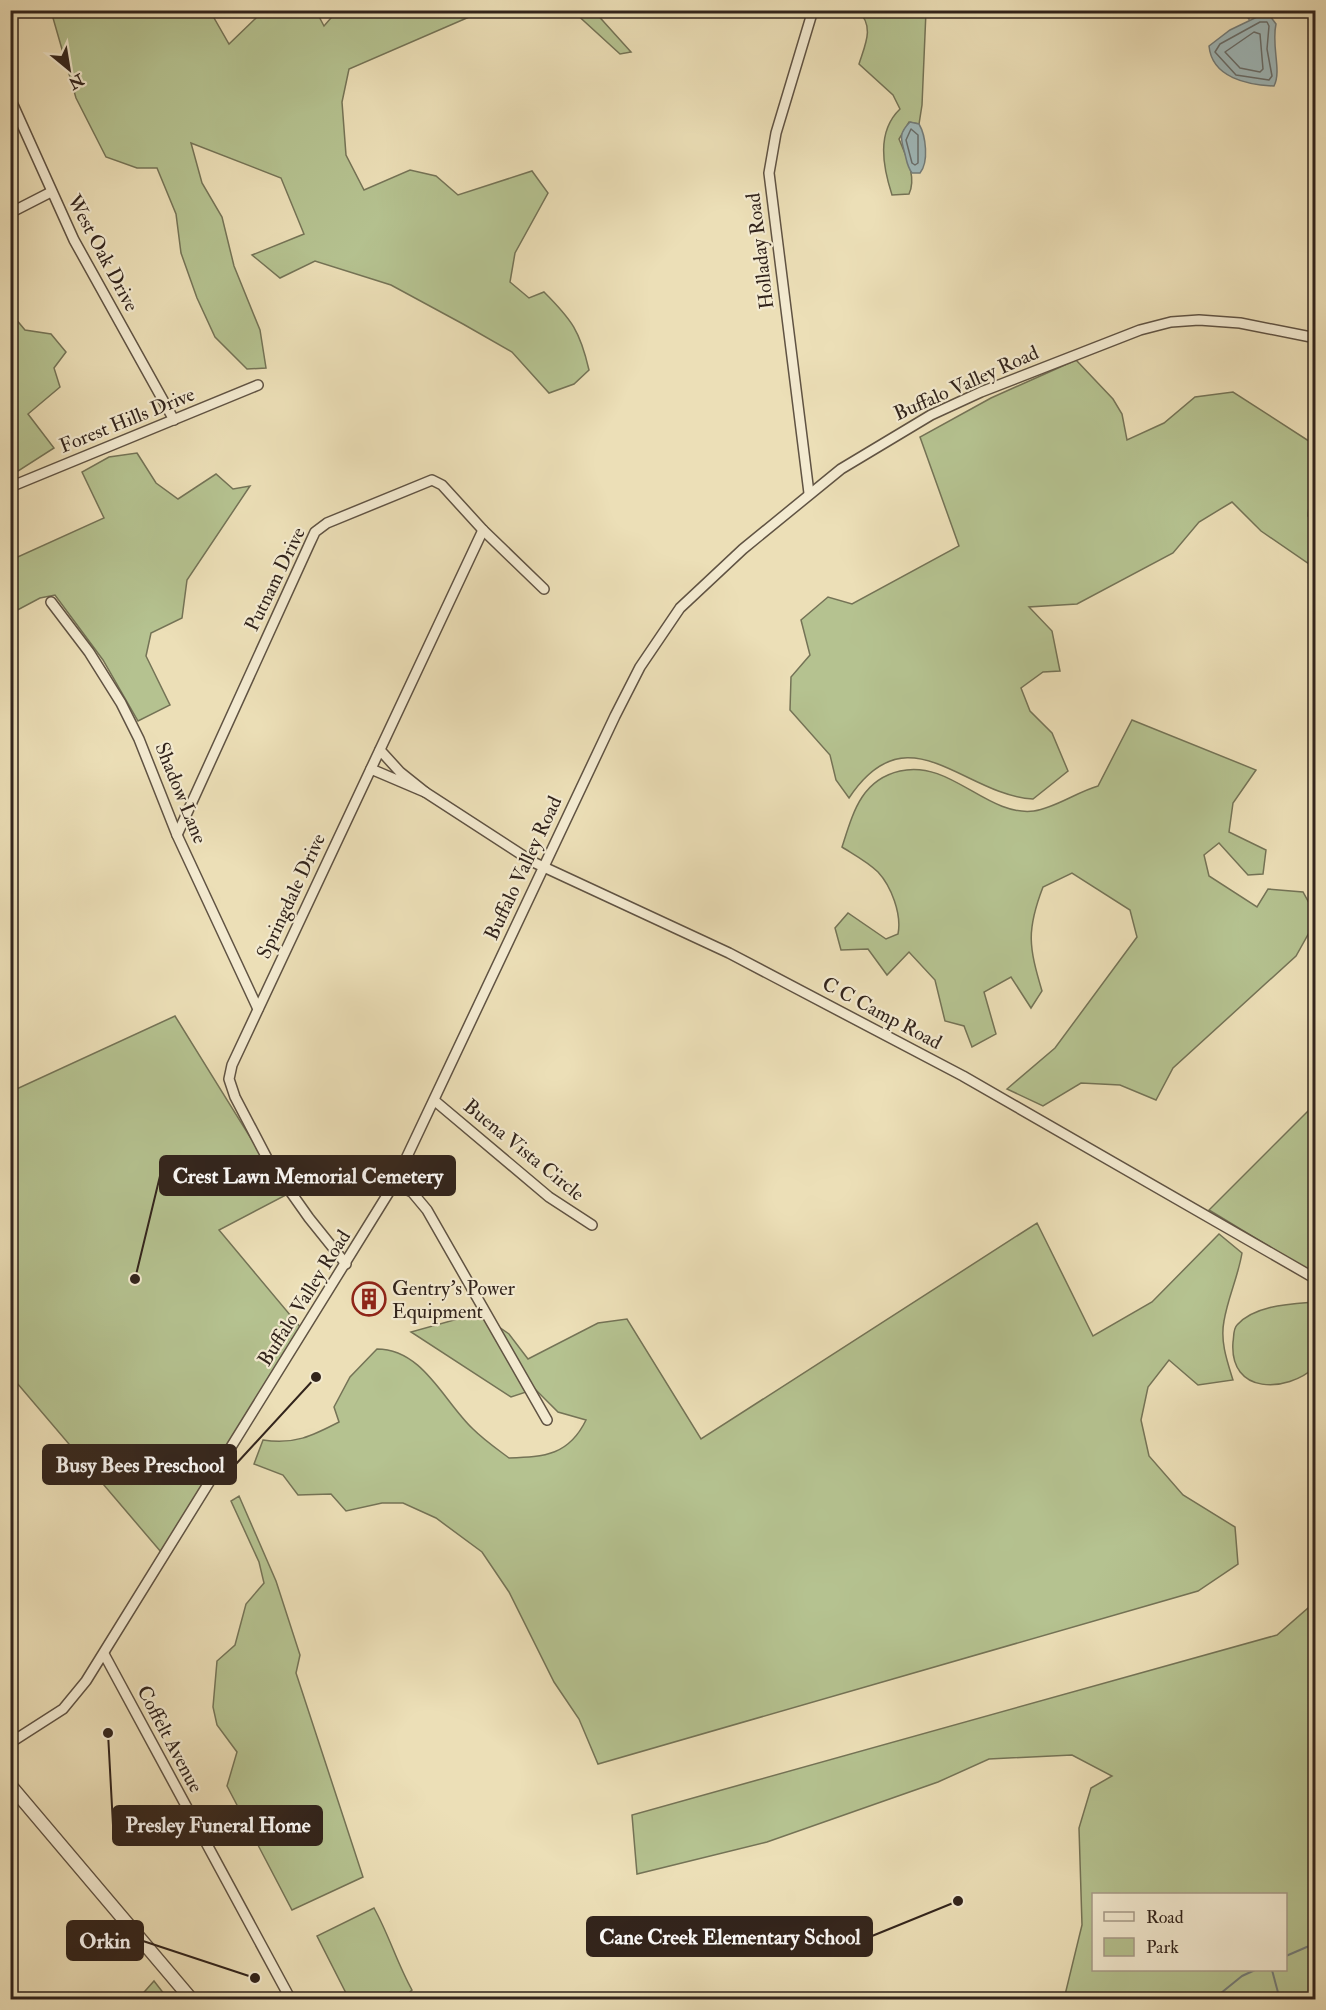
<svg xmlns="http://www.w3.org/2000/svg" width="1326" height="2010" viewBox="0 0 1326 2010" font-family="'IM FELL Double Pica',serif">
<rect width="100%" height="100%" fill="#ecdfb7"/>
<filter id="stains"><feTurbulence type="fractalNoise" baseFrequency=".00333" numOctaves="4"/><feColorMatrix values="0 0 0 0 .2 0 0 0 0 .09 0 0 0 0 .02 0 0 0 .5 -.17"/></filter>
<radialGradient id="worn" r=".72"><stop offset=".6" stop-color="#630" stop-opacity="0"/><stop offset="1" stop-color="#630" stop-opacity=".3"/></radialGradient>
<!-- green -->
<g fill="#b5c290" stroke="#747356" stroke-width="1.5" fill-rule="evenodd">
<path d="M51,11H210L229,44L256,18L260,11H316L324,26L337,11H483L349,69L342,102L346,155L364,190L410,170L436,176L458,195L532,171L548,193L515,253L510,282L529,298L544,292C572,320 580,331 589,370L574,384L549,393L512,352L463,324L391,285L315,261L280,278L252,255L304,234L281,178L191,143L202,183L222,217L234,266L260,330L266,368L247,369L215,337L197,298L181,253L176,214L157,168H137L106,157L76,98Z"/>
<polygon points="573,11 594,11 631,52 620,54"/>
<path d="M858,11H926L922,105L919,124L909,122L899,139C906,156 917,177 909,194L892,195C883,167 876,132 900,109L893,95L859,64C865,45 875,26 858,11Z"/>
<polygon points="10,312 25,330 51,334 66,352 54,368 60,387 28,414 54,448 12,475"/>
<path d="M1076,360L1113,399L1122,414L1127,440L1164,423L1195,397L1233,392L1315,445L1308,516L1315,524V568L1261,531L1232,502L1199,522L1173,553L1077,604L1029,607L1052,631L1060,671L1043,672L1021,688L1030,711L1052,733L1068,771L1033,799C963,795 908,709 849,798L836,780L830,755L790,710L791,677L810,655L801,620L828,597L852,604L959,546L920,437L991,398Z"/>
<polygon points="137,453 156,483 178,499 216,474 233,489 250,486 187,580 182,618 151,633 146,656 170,705 138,721 103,660 55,595 40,598 10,614 11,560 104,518 82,472 109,457"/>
<path d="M1132,720L1256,770L1233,803L1229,832L1266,850L1263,874L1248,875L1219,843L1204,855L1209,876L1257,907L1268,889L1303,892L1315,914V922L1296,956L1173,1068L1156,1100L1120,1085L1081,1083L1043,1106L1007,1089L1055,1048L1137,937L1130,910L1072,873L1043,887C1026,931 1029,947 1042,991L1031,1008L1011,977L984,992L996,1034L972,1047L964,1026L945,1021L935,980L909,952L887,975L868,949L841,950L835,928L848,913L886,939L898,934C902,914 891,886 878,872C868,862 853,854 842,847C853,813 861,780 900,771C950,759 987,817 1034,811C1055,808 1077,792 1098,786Z"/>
<polygon points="175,1016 286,1195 219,1230 301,1328 161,1552 11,1376 10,1092"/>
<polygon points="1315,1104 1315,1274 1209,1210"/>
<path d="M1037,1223L1093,1336L1152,1302L1219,1234L1242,1253C1238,1277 1228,1297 1224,1321C1220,1341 1227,1361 1233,1380L1198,1385L1169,1360L1148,1387L1141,1420L1149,1456L1183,1495L1235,1527L1238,1564L1198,1591L598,1764L579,1719L554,1682L509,1592L482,1552L436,1518L403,1503H382L346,1511L331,1494L298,1495L283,1475L254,1464L263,1440C294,1445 312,1436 339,1422L334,1407L350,1377L377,1349C423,1349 444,1402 473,1429C484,1440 497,1449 509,1458C545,1457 569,1455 586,1420L558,1412L535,1389L511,1397L411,1332L479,1313L509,1334L528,1359L598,1323L627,1319L701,1439Z"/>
<path d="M1315,1302V1367C1287,1393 1229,1395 1233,1342C1234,1337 1233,1329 1237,1325C1255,1305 1291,1304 1315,1302Z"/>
<polygon points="239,1496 276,1581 300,1655 296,1673 363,1877 292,1910 227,1786 237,1752 217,1725 213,1707 217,1661 235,1645 246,1604 264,1583 259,1562 231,1501"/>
<path d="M1315,1602V1999H1064L1082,1925L1079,1828L1091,1788L1112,1776L1072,1755L989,1759L938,1782L767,1842L637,1874L632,1815L1277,1635ZM1094,1894H1286V1970H1094Z"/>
<path d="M374,1908C389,1935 397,1963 412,1990L402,1999H349L317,1936Z"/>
<polygon points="154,1981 168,1999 138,1999"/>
</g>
<!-- water -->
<g fill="#9fb9bb" stroke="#737d7b" stroke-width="1.5">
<path d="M1259,16H1270L1276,24C1271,46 1282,71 1274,86C1248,85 1212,78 1209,46L1230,30Z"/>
<path d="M910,122L919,124C926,136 929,162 920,173H912C907,166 907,162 905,154C901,139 898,134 910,122Z"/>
</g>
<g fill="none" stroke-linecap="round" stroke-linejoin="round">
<!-- shore -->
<g stroke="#686e6c" stroke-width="1.5">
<polygon points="1260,22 1267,22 1269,26 1267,49 1272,76 1269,80 1236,75 1215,52 1220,44"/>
<polygon points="1254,32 1260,34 1263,69 1260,72 1240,68 1225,52"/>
<polygon points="911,129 918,135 918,163 915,165 912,163 906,140"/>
</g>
<!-- stream -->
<g stroke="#737d7b" stroke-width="2">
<polyline points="1243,10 1249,19"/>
<polyline points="1286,1956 1316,1943"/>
<polyline points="1272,1970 1280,2000"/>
<polyline points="1184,2000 1221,1993 1242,1976 1255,1970"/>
</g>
<!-- minor casing -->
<g stroke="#605343" stroke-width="12">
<g id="minor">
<polyline points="10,98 74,240 174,420"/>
<polyline points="10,213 51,192"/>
<polyline points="10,487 258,385"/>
<polyline points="809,493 769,173 776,133 813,10"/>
<polyline points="51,602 89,652 121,703 139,739 177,835 258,1009"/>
<polyline points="371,769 425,792 400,772 380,750"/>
<polyline points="425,792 533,862 729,953 963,1076 1316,1279"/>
<polyline points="177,835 309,545 315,532 327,523 432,480 442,485 483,530 544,589"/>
<polyline points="435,1101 549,1197 592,1225"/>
<polyline points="394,1184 412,1192 427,1210 547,1420"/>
<polyline points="346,1264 309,1218 268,1160 235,1097 229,1079 232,1065 483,530"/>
<polyline points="104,1654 291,2000"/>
<polyline points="10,1743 63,1709 86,1681 394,1184 615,716 640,667 680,608 743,549 841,469 931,415 981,392 1140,330 1171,322 1199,320 1240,323 1316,338"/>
</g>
</g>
<!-- tertiary casing -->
<g stroke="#605343" stroke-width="15">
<polyline id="tertiary" points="10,1785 192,2000"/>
</g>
<!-- minor -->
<use href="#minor" stroke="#f3ead0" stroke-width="9"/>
<!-- tertiary -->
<use href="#tertiary" stroke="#f3ead0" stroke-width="12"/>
</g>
<!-- icons -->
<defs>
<g id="building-ring" transform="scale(1.725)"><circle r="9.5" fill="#f3ead0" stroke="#8f2418" stroke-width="1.5"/><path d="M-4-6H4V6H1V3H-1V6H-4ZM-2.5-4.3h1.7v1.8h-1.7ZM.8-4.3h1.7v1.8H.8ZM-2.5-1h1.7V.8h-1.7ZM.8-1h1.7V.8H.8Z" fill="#8f2418"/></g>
</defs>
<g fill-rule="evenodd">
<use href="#building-ring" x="369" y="1299"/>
</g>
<g text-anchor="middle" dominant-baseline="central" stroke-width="4.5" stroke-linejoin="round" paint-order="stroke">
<!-- street labels -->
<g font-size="20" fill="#32241c" stroke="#f3ead0">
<text transform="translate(760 251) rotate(-97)">Holladay Road</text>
<text transform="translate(103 253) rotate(62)">West Oak Drive</text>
<text transform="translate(966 383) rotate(-24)">Buffalo Valley Road</text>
<text transform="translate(127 420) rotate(-22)">Forest Hills Drive</text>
<text transform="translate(275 579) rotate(-64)">Putnam Drive</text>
<text transform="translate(181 793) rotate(68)">Shadow Lane</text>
<text transform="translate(523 868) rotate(-65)">Buffalo Valley Road</text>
<text transform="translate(291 896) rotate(-65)">Springdale Drive</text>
<text transform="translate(882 1013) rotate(28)">C C Camp Road</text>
<text transform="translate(524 1150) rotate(39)">Buena Vista Circle</text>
<text transform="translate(304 1298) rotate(-58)">Buffalo Valley Road</text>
<text transform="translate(170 1739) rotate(62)">Coffelt Avenue</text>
</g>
<!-- poi labels -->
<g font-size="20" fill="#32241c" stroke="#f3ead0" text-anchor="start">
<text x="392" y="1288">Gentry's Power<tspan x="392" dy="23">Equipment</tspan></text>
</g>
</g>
<!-- callouts -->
<path fill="none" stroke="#32241c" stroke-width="2" d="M135 1279L160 1176M316 1377L236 1464M108 1733L113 1825M958 1901L872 1936M255 1978L143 1941"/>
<g fill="#32241c" stroke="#f3ead0" stroke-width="2">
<circle cx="135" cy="1279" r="6"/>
<circle cx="316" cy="1377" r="6"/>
<circle cx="108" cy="1733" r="6"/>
<circle cx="958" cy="1901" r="6"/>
<circle cx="255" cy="1978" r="6"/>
</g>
<g fill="#32241c" stroke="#32241c" stroke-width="2">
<rect x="160" y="1156" width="295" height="39" rx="6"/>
<rect x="43" y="1445" width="193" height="39" rx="6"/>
<rect x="113" y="1806" width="209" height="39" rx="6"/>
<rect x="587" y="1917" width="285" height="39" rx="6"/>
<rect x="67" y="1921" width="76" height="39" rx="6"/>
</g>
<g font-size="21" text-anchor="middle" font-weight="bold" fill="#fff">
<text x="308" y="1183">Crest Lawn Memorial Cemetery</text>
<text x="140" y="1472">Busy Bees Preschool</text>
<text x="218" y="1832">Presley Funeral Home</text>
<text x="730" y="1944">Cane Creek Elementary School</text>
<text x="105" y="1948">Orkin</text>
</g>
<!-- margin -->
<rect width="1326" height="2010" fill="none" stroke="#ecdfb7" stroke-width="36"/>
<rect x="12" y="12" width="1302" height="1986" fill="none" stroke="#32241c" stroke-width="3"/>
<rect x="18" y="18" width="1290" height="1974" fill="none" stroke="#32241c" stroke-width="1.5"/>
<!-- legend -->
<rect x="1092" y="1893" width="195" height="78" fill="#f3ead0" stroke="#a69b88" stroke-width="1.5"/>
<rect x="1104" y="1912" width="30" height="9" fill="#f3ead0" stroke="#a69b88" stroke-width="1.5"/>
<text x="1146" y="1923" font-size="18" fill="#32241c">Road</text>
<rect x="1104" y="1938" width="30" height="18" fill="#b5c290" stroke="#a69b88" stroke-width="1.5"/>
<text x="1146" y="1953" font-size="18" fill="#32241c">Park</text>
<!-- north arrow -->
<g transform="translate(69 69) rotate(150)" stroke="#f3ead0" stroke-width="4.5" paint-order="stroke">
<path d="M0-4.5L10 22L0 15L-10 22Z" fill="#32241c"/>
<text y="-9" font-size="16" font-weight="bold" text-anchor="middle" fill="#32241c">N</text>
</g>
<rect width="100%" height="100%" filter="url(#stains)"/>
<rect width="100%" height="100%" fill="url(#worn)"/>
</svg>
